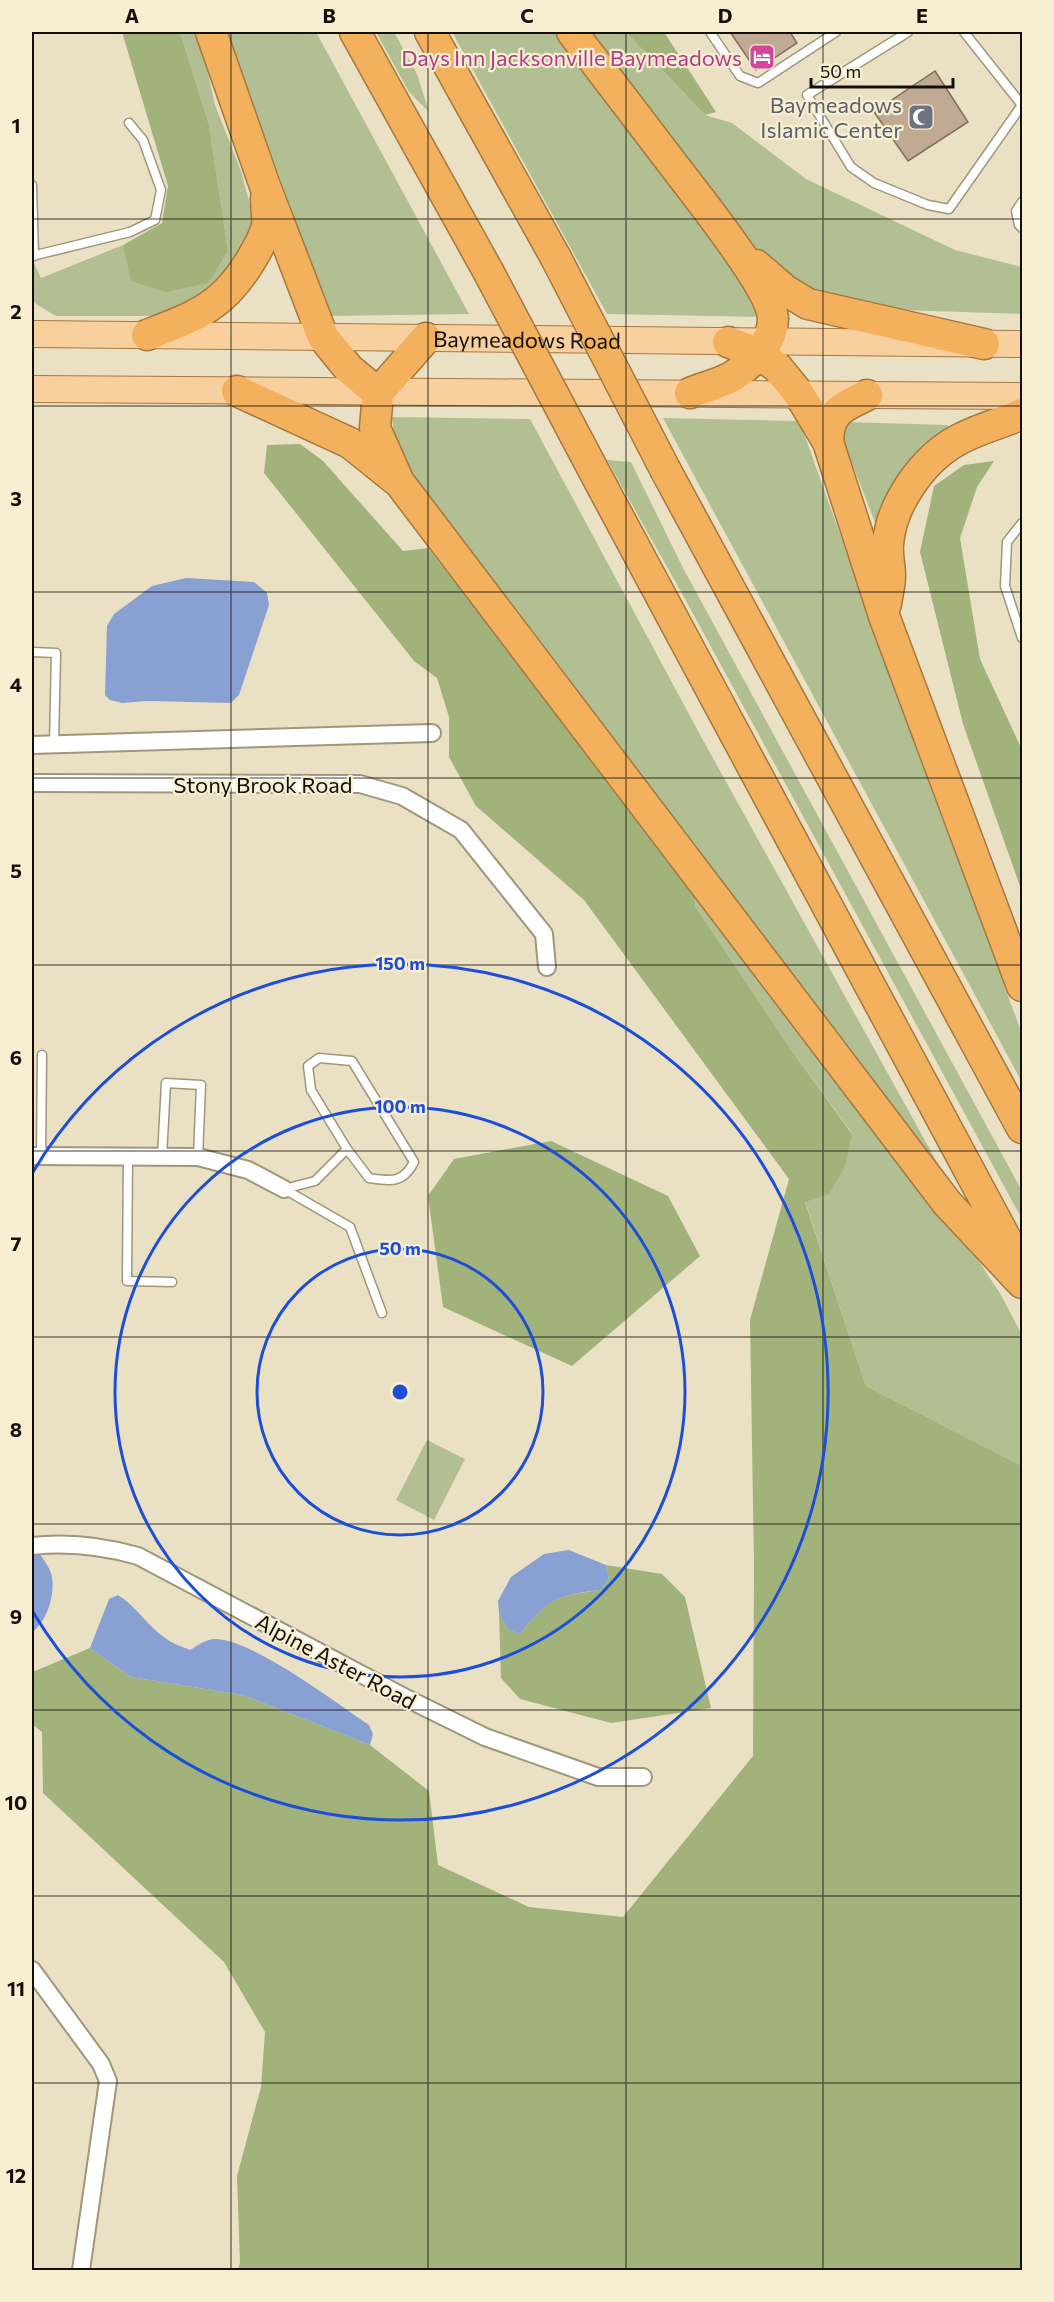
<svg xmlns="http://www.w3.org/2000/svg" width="1054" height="2302" viewBox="0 0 1054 2302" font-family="Commissioner,sans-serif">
<rect width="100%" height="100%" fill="#eae1c5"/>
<!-- green -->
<g fill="#b1bf92">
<polygon points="180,32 199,32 215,105 241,171 253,216 253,243 224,287 166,316 56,316 36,304 32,299 32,263 34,263 41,278 123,245 132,281 228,251 209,125"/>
<polygon points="227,32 316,32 469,314 330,316"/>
<polygon points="376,32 394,32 417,74 429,112 409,92"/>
<polygon points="452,32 560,32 694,208 763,317 607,314"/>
<polygon points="588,32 626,32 705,115 732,123 806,179 955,250 1022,267 1022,314 865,309 813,295 756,253"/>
<polygon points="392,417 530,419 704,742 968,1218 420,492 395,442"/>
<polygon points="663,418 797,421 802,428 937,805 959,863 1009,976 1004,985 1022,1034 1022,1082"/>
<polygon points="844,422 947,425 951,433 878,530 841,435"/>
<polygon points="607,460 631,462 683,568 1022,1191 1022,1219 685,599"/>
<polygon points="695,891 950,1217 1001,1295 1022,1335 1022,1466 866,1386 805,1201 852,1133 792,1051 695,906"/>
<polygon points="427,1440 465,1459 434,1520 396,1500"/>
</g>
<!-- forest -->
<g fill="#a1b27a">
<polygon points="122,32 180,32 209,125 228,251 208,283 166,292 131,281 123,245 162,223 168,186"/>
<polygon points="626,32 664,32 716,112 705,115"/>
<polygon points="300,444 323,461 403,551 428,548 695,891 695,906 792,1051 852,1134 845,1166 829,1194 805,1202 866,1386 1022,1466 1022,2270 238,2270 240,2263 237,2176 261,2087 265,2032 224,1962 43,1793 42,1732 32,1724 32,1669 35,1671 90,1648 131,1677 243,1695 370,1745 429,1791 438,1865 529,1907 623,1917 753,1756 754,1564 750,1320 789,1179 584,900 476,806 449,757 449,717 437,678 414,661 264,473 267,445"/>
<polygon points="994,461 977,487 960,538 980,659 1022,750 1022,892 963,724 920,552 934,486 964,465"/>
<polygon points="551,1141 668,1196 700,1256 572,1366 443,1307 428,1196 454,1159"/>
<path d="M606,1565L662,1574L685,1597L711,1708L611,1723L520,1699L501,1678L499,1613L508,1630L520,1634C548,1598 556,1596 600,1590L609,1579Z"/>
</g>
<!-- water -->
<g fill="#88a0d2">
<polygon points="186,578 254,582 267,593 269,605 239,695 231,703 148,701 122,703 110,700 105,695 107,626 114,614 152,586"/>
<path d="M32,1544C38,1552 50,1566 52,1577C55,1597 47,1620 32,1633Z"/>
<path d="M569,1550L606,1565L609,1579L600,1590C556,1595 547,1600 520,1634L508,1630L499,1613L498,1601L511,1577L544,1554Z"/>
<path d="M118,1595C137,1607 148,1627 168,1640C174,1644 183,1647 190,1650C197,1646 206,1639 215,1639C252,1639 336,1703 369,1725L373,1734L370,1745L243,1695L131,1677L90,1648L109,1599Z"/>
</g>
<!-- building -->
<g fill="#c0aa94" stroke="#836e5b" stroke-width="1.5">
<polygon points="730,32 790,32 797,43 756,70"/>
<polygon points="935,71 968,122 908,161 874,112"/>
</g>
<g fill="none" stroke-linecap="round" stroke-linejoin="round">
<!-- service casing -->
<g stroke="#9f967c" stroke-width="11">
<g id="service">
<polyline points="710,32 740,76 758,83 836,32"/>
<polyline points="908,32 807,95 851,167 874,183 928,205 949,209 1022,105"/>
<polyline points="964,32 1022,105"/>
<polyline points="32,185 34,256"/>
<polyline points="1022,202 1016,211 1019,225 1022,228"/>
<polyline points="32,256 130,232 155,220 161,190 143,140 129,123"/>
<polyline points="1022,523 1007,542 1005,586 1022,638"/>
<polyline points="32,652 56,653 54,745"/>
<polyline points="41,1156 42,1055"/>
<polyline points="128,1156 127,1281 172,1282"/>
<polyline points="162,1156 166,1083 201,1085 198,1157"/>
<path d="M284,1189L315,1181L347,1149L311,1090L308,1066L319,1058L352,1061L414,1162C403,1184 390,1181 369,1178L347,1149"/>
<polyline points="284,1189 350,1227 382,1313"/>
</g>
</g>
<!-- minor casing -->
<g stroke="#9f967c" stroke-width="20">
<g id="minor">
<polyline points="32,745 432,733"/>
<polyline points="32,783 360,784 402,796 461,830 544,934 547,967"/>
<polyline points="32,1156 198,1157 248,1170 284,1189"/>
<path d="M32,1546C68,1542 103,1546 138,1556L408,1699L485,1737L598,1777H643"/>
<polyline points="32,1970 101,2064 108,2081 81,2270"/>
</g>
</g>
<!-- primary casing -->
<g stroke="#a5783f" stroke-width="28">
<g id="primary">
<path id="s1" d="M32,334L1022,344"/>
<polyline points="32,389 1022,396"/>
</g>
</g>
<!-- motorway casing -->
<g stroke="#a5783f" stroke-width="33">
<g id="motorway">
<polyline points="211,32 265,186 323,337 349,369 378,393"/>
<polyline points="355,32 488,271"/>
<polyline points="430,32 556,258"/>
<path d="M572,32C605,75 638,119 672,163C693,191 773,289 773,319C773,342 754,362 736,374C724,383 704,387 690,393"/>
<polyline points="756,265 785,290 808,304 984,344"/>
<path d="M147,335C196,316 223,307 251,260C257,250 264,238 267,226C268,218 266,207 266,198"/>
<polyline points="426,338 378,393 375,428 399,482 947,1203 1022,1283"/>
<polyline points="728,342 759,354 777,367 799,394 828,442 884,616 1022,986"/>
<polyline points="237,391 350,443 396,480"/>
<path d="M828,442C829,410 842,408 867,395"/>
<polyline points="666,471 1022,1128"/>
<polyline points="604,490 1020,1265"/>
<path d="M886,604C887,595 890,585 890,576C890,566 887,555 888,544C891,504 923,459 958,440C978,429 1002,423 1022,414"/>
</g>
</g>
<!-- service -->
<use href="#service" stroke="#fff" stroke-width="8"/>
<!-- minor -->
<use href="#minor" stroke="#fff" stroke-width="16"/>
<!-- primary -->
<use href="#primary" stroke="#f8d09e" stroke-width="26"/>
<!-- motorway -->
<use href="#motorway" stroke="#f3b05d" stroke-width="30"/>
<!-- motorway-bridge casing -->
<g stroke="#a5783f" stroke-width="33" stroke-linecap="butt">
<g id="motorway-bridge">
<polyline points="556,258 666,471"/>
<polyline points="488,271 604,490"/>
</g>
</g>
<!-- motorway-bridge -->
<use href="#motorway-bridge" stroke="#f3b05d" stroke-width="30"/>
</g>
<!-- grid -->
<path fill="none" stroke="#141007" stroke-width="1.5" stroke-opacity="0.55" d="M231,32V2270M428,32V2270M626,32V2270M823,32V2270M32,219H1022M32,406H1022M32,592H1022M32,778H1022M32,965H1022M32,1151H1022M32,1337H1022M32,1524H1022M32,1710H1022M32,1896H1022M32,2083H1022"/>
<!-- distance rings -->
<g fill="none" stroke="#1d4ed8" stroke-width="3">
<circle cx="400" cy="1392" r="143"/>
<circle cx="400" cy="1392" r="285"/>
<path d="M33 1172A428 428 0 1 1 33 1612"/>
</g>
<!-- icons -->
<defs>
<g id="hotel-square" transform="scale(1.35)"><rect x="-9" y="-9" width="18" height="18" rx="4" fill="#d1479c" stroke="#f8eed1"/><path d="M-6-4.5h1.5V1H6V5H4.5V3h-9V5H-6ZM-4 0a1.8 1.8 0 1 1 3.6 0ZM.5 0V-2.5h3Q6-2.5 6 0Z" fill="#fff"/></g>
<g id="mosque-square" transform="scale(1.35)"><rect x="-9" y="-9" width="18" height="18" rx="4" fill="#6b7280" stroke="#f8eed1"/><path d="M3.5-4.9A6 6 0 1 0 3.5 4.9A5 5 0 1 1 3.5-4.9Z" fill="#fff"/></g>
</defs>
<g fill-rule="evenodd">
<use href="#hotel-square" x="762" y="57"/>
<use href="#mosque-square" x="921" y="117"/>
</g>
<g text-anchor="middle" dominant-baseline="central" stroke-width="4.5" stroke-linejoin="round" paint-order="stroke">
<!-- hotel labels -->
<g font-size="22" fill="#b23c85" stroke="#f8eed1" text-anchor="end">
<text x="742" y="57">Days Inn Jacksonville Baymeadows</text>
</g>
<!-- worship labels -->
<g font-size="22" fill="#5b616d" stroke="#f8eed1" text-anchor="end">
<text x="902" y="104">Baymeadows<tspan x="902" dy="25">Islamic Center</tspan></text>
</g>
<!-- street labels -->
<g font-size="22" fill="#141007" stroke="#f8eed1">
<text stroke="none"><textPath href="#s1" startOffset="495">Baymeadows Road</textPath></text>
<text x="263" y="784">Stony Brook Road</text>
<text transform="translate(336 1661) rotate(28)">Alpine Aster Road</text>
</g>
</g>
<circle cx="400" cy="1392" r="9" fill="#1d4ed8" stroke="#f8eed1" stroke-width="3"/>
<g font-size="18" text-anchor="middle" font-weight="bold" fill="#1d4ed8" stroke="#f8eed1" stroke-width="4.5" stroke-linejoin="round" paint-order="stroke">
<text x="400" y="970">150 m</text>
<text x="400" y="1113">100 m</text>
<text x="400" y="1255">50 m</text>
</g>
<!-- border -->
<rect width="1054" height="2302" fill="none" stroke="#f8eed1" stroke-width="66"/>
<!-- scale -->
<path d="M811 78v9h142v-9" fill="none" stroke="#141007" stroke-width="3"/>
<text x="820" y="78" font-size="18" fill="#141007" stroke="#f8eed1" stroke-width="4.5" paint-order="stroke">50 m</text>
<rect x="33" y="33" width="988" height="2236" fill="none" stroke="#141007" stroke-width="2"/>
<g font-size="20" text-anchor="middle" font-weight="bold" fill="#141007">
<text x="132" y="23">A</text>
<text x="329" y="23">B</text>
<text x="527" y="23">C</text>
<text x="725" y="23">D</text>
<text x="922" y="23">E</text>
<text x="16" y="133">1</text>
<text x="16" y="319">2</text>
<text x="16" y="506">3</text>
<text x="16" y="692">4</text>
<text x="16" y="878">5</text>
<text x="16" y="1065">6</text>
<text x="16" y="1251">7</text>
<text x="16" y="1437">8</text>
<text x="16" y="1624">9</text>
<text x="16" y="1810">10</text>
<text x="16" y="1996">11</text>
<text x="16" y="2183">12</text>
</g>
</svg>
